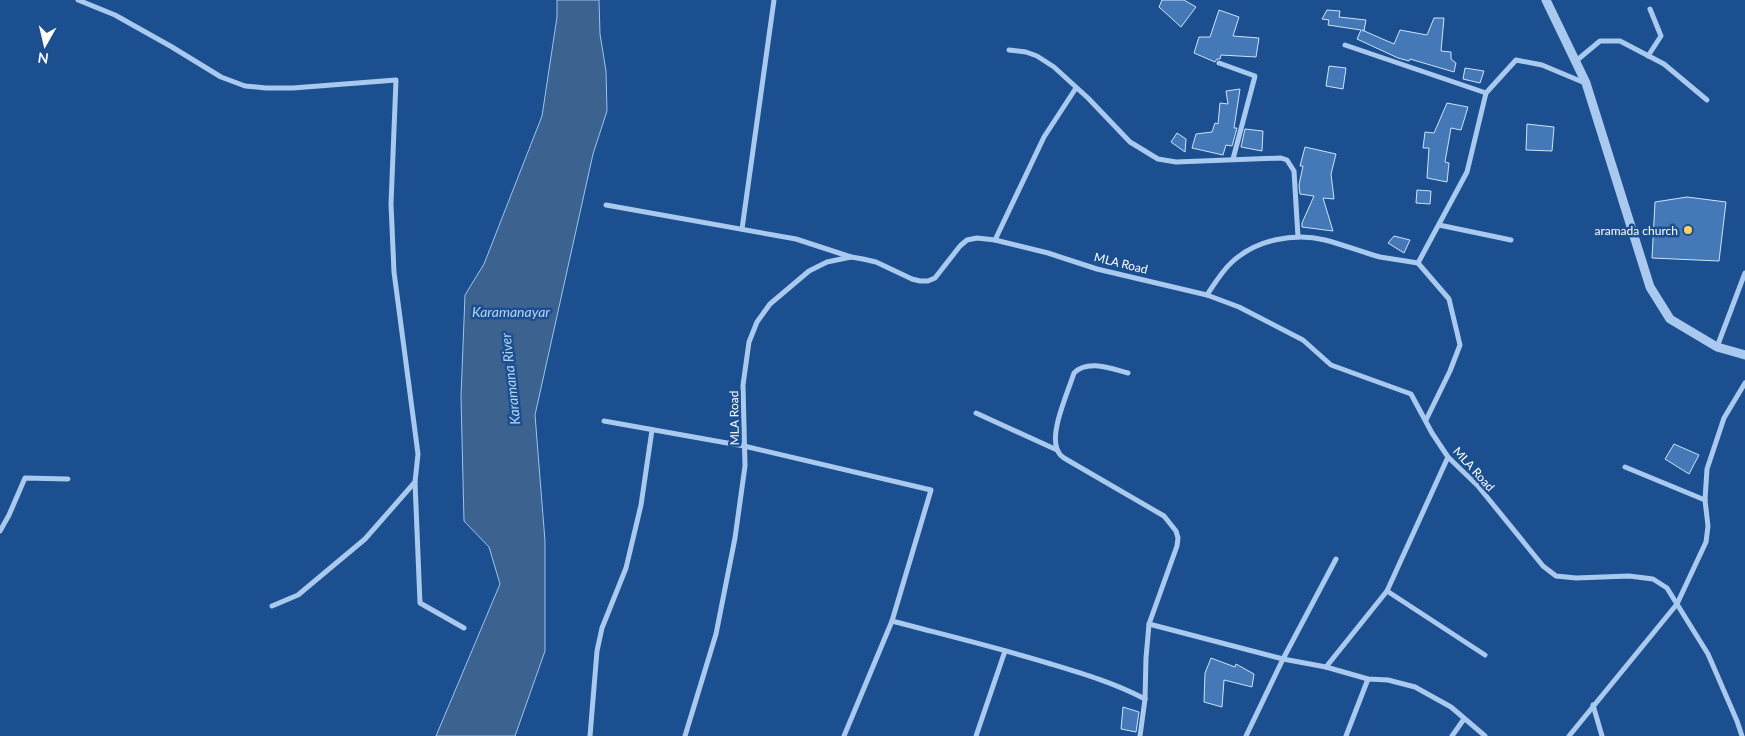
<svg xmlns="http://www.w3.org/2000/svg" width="1745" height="736" viewBox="0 0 1745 736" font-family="Lato,sans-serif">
<rect width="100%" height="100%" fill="#1b4f8f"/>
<!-- water -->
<polygon fill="#3c6290" stroke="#9cc4f0" points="557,0 599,0 600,34 606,71 607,111 593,154 535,415 545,541 545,651 515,736 436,736 500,584 489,547 464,521 461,397 465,295 484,264 542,116 557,17"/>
<!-- building -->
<g fill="#4478b7" stroke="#cfe3fa">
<polygon points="1162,0 1184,0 1196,7 1181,27 1159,7"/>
<polygon points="1219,10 1239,17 1233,36 1259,38 1256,57 1221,55 1220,59 1217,59 1215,62 1194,53 1199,37 1210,37"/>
<polygon points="1327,10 1340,11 1339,17 1366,20 1364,31 1362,30 1394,44 1400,30 1427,35 1434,18 1444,18 1441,51 1451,52 1451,59 1456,63 1454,72 1410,59 1409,61 1398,58 1357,39 1361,30 1328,25 1329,20 1322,19"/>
<polygon points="1329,66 1346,68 1343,89 1326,86"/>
<polygon points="1465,68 1484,71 1480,83 1463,79"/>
<polygon points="1240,89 1234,128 1237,128 1232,146 1226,145 1223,155 1192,148 1196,134 1212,132 1215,123 1218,124 1220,103 1228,104 1226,91"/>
<polygon points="1447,103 1468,107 1461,130 1451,128 1445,162 1449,163 1447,182 1427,178 1429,148 1423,148 1425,132 1434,133"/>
<polygon points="1527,124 1554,127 1552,151 1526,150"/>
<polygon points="1245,129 1263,131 1262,151 1241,147"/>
<polygon points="1177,133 1186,139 1185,152 1171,142"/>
<polygon points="1305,147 1336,154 1331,174 1334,199 1323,198 1333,231 1302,227 1302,223 1314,196 1300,194 1299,185 1303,166 1300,166"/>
<polygon points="1417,190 1431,191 1430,204 1416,203"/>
<polygon points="1687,197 1726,202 1719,261 1652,258 1655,202"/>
<polygon points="1394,236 1410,240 1404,253 1388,243"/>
<polygon points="1674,444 1699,455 1689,474 1665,459"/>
<polygon points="1211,658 1235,667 1236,664 1254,674 1252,687 1224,680 1222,707 1204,702 1205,673"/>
<polygon points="1123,707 1139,712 1136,732 1121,729"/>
</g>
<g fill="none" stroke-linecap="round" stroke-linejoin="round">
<!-- minor -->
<g stroke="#a9c9ee" stroke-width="5">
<polyline points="78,0 115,15 172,47 221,77 245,86 266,88 293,88 396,80 391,204 394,272 418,454 415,482 420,603 464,628"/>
<polyline points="1345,45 1486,93"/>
<polyline points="1009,50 1026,52 1037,56 1054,67 1088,98 1130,142 1158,159 1176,162 1281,158 1287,160 1294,171 1298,237"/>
<polyline points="1648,56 1661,36 1650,9"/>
<polyline points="1576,61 1600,41 1620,41 1664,64 1707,100"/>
<polyline points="1219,63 1255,76 1233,159"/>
<polyline points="606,205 796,239 851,257"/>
<polyline points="1439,225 1511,240"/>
<polyline points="742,229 774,0"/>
<polyline points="995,240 1044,137 1076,88"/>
<polyline points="1418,263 1449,299 1460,345 1450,371 1426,420"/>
<path d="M1207,295C1215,283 1222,271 1232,262C1256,240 1294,232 1325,240C1344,245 1362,252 1380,257C1392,259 1405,261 1418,263L1467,172L1486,93L1516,60L1542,65L1585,83"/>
<polyline points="1717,347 1745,273"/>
<path d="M1128,373C1112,369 1088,359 1074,373C1068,392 1050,431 1057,449C1058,452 1061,456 1064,458L1164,516L1176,531L1178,538L1177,546L1149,624L1146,658L1145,699L1140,736"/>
<polyline points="976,413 1057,450"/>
<polyline points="604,421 744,446 931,490 892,621 844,736"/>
<polyline points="1625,467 1705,500"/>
<polyline points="0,531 9,515 25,478 68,479"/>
<polyline points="1387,591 1485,655"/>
<polyline points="272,606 298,595 365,539 415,482"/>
<path d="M892,621C945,635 999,648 1051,664C1084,674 1114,683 1145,699"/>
<polyline points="1149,624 1283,659 1326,667 1368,679 1388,680 1415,687 1451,707 1485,736"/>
<polyline points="1326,667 1387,591 1448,457"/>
<polyline points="1593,705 1602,736"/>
<polyline points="590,736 597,651 602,628 626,568 641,505 652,430"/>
<polyline points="685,736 716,634 735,538 745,466 743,385 749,342 757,322 770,304 809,271 827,262 851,257 863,259 876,262 912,279 920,281 928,281 935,278 960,246 967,240 977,238 995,240 1048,253 1097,269 1207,295 1239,307 1303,340 1331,365 1411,394 1432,433 1448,457 1478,486 1543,566 1556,576 1576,578 1629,576 1653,579 1667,588 1708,654 1737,721 1742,736"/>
<polyline points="976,736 1005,651"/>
<polyline points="1246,736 1283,659 1336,559"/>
<polyline points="1346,736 1368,679"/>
<polyline points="1452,736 1464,719"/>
<polyline points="1569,736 1677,604 1706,542 1708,526 1705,500 1707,469 1724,418 1745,383"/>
</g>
<!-- tertiary -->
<polyline stroke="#a9c9ee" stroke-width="9" points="1546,0 1586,83 1650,287 1670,319 1717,347 1745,355"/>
</g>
<!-- markers -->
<circle fill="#ffd166" stroke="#1b4f8f" stroke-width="2" cx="1688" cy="230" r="5"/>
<g text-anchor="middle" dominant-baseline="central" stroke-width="5" stroke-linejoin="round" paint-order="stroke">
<!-- poi labels -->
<g font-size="12" fill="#fff" stroke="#1b4f8f" text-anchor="end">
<text x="1678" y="230">aramada church</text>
</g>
<!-- street labels -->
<g font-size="12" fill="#fff" stroke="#1b4f8f">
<text transform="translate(1121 263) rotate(14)">MLA Road</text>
<text transform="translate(734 418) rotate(-91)">MLA Road</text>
<text transform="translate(1474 469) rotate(48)">MLA Road</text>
</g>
<!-- water labels -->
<g font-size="14" font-style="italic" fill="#b5d3f5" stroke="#1b4f8f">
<text x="511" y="311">Karamanayar</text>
<text transform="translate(510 379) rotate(-96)">Karamana River</text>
</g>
</g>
<!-- north arrow -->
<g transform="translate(45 45) rotate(188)" stroke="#1b4f8f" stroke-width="4" paint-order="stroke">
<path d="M0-4L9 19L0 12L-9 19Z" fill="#ffffff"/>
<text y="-8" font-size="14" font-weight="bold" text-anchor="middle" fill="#ffffff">N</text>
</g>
</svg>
